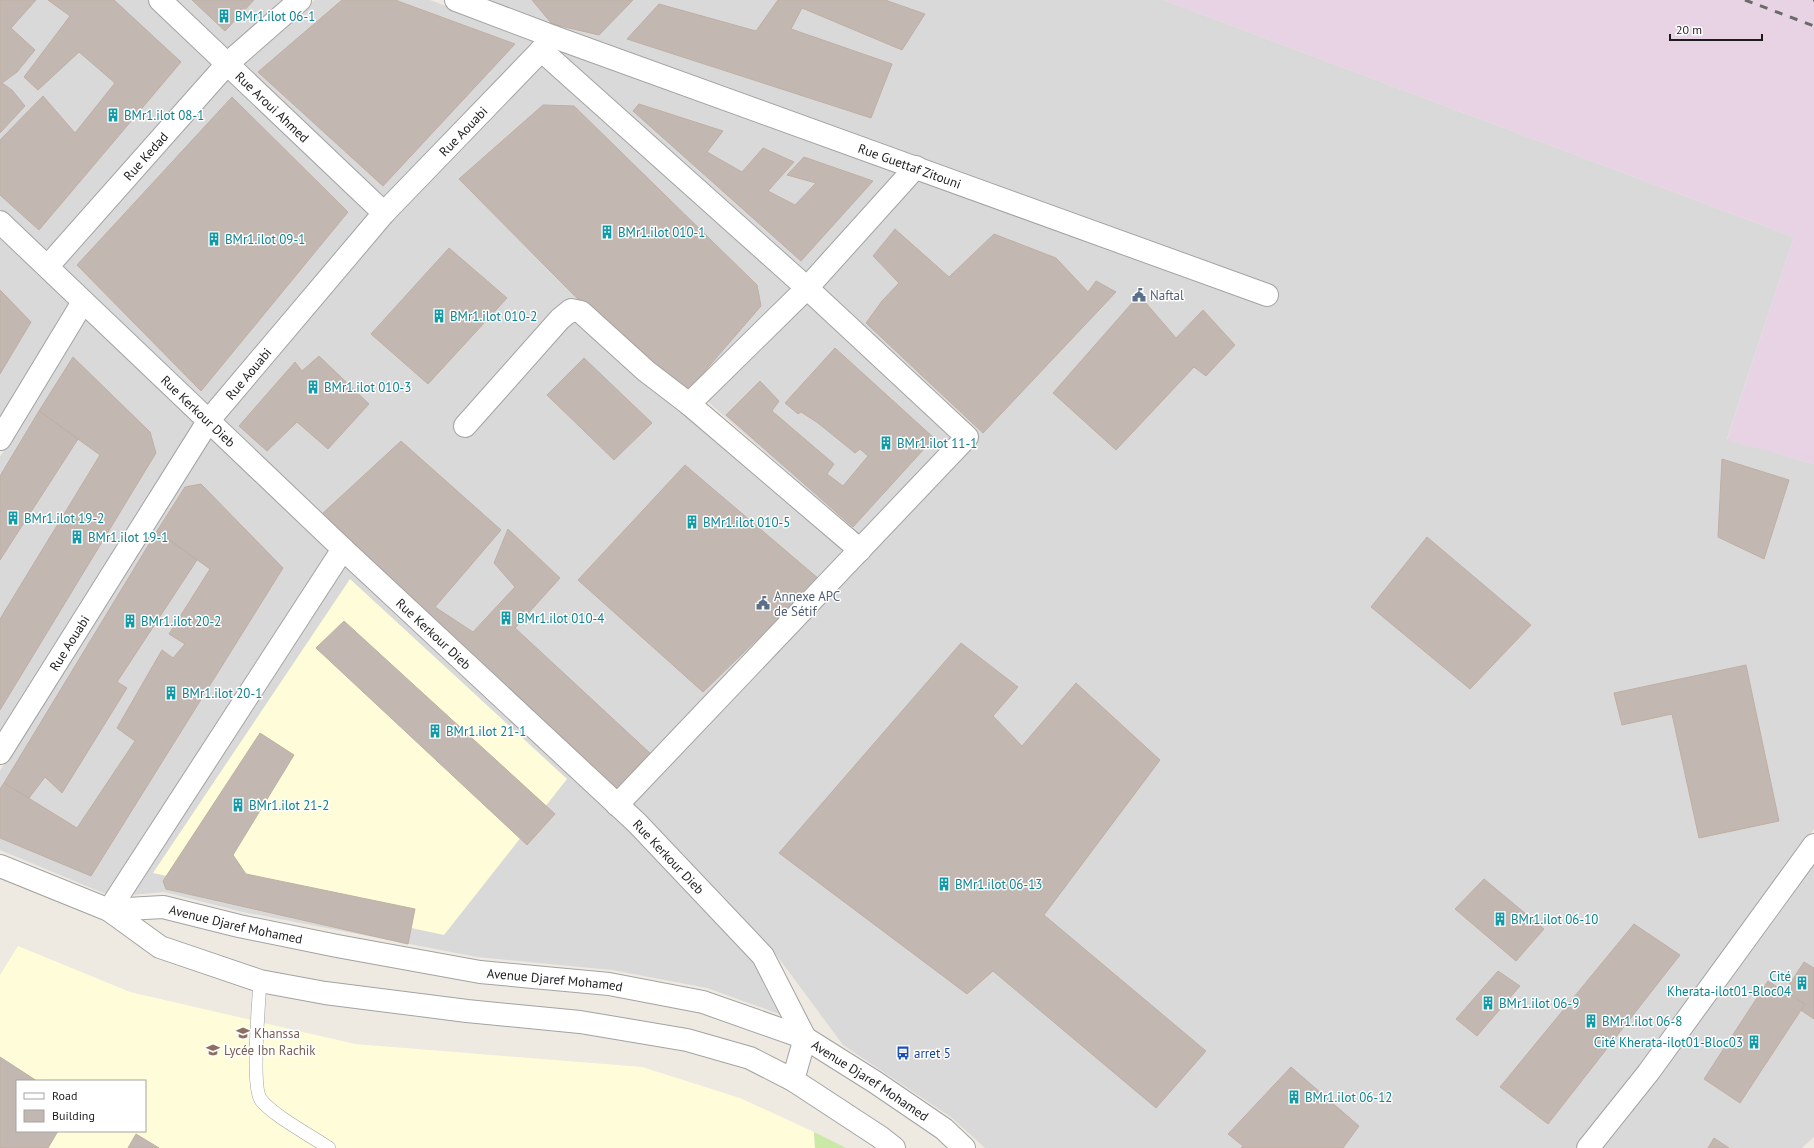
<svg xmlns="http://www.w3.org/2000/svg" width="1814" height="1148" viewBox="0 0 1814 1148" font-family="'PT Sans',sans-serif">
<rect width="100%" height="100%" fill="#eee9e1"/>
<!-- residential -->
<g fill="#dad9d9">
<polygon points="0,0 147,0 214,63 48,252 0,209"/>
<polygon points="174,0 286,0 228,51"/>
<polygon points="315,0 430,0 537,41 384,201 241,64"/>
<polygon points="483,0 1164,0 1794,237 1727,439 1814,464 1814,829 1642,1066 1576,1148 985,1148 952,1118 843,1045 772,949 631,805 974,441 819,287 918,178"/>
<polygon points="553,46 900,170 807,275"/>
<polygon points="542,62 793,289 686,394 846,550 617,792 222,420 393,217"/>
<polygon points="227,77 373,215 206,408 61,266"/>
<polygon points="0,235 72,304 0,422"/>
<polygon points="807,300 954,437 859,536 706,400"/>
<polygon points="85,317 198,422 0,735 0,457"/>
<polygon points="211,435 332,552 108,895 0,850 0,771"/>
<polygon points="346,563 615,816 760,963 808,1028 779,1014 707,988 612,970 477,957 243,912 164,892 131,895"/>
<polygon points="1814,862 1814,1137 1802,1148 1600,1148"/>
</g>
<!-- industrial -->
<polygon fill="#e7d3e4" points="1164,0 1814,0 1814,464 1727,440 1794,237"/>
<!-- education -->
<g fill="#fffdd9" fill-rule="evenodd">
<polygon points="350,579 567,779 444,935 153,873"/>
<path d="M18,946L130,992L355,1044L642,1067L740,1098L814,1132L815,1148H0V975ZM17,1081H145V1131H17Z"/>
</g>
<!-- grass -->
<polygon fill="#cae9a6" points="814,1132 846,1148 815,1148"/>
<!-- building -->
<g fill="#c2b8b1" stroke="#bfafa4">
<polygon points="0,0 36,0 11,28 35,50 17,72 2,83 12,90 25,106 0,133"/>
<polygon points="48,0 114,0 181,62 39,230 0,195 0,140 43,96 75,133 115,83 79,52 38,90 24,77 70,16"/>
<polygon points="192,0 254,0 225,31"/>
<polygon points="342,0 395,0 515,44 383,186 258,72"/>
<polygon points="532,0 633,0 599,35 552,24"/>
<polygon points="778,0 885,0 925,14 902,50 802,8 791,29 892,64 871,118 627,39 659,4 756,31"/>
<polygon points="232,97 348,212 201,391 77,265"/>
<polygon points="639,104 723,131 707,152 742,172 763,148 794,162 768,191 795,205 816,183 787,175 804,157 873,181 801,261 633,111"/>
<polygon points="543,105 574,106 757,285 761,306 685,394 654,376 459,179"/>
<polygon points="895,229 949,277 994,234 1056,258 1088,292 1096,281 1116,292 983,433 866,323 882,301 899,283 873,256"/>
<polygon points="449,248 507,298 428,384 371,334"/>
<polygon points="0,290 31,322 0,374"/>
<polygon points="1139,295 1176,338 1203,310 1235,345 1206,376 1194,367 1116,450 1053,393"/>
<polygon points="835,348 934,438 853,527 726,415 760,381 779,401 772,411 834,464 827,474 843,486 868,456 860,449 855,453 818,423 801,412 798,414 785,403"/>
<polygon points="319,356 369,404 328,449 297,422 267,451 239,426 295,362 302,371"/>
<polygon points="73,357 150,432 156,453 0,710 0,619 100,455 39,411"/>
<polygon points="584,358 652,423 614,460 547,395"/>
<polygon points="39,411 78,439 0,560 0,476"/>
<polygon points="401,441 501,530 435,607 473,632 515,587 494,563 508,529 560,578 515,628 652,755 617,792 322,514"/>
<polygon points="1722,459 1789,480 1764,559 1718,537"/>
<polygon points="685,465 819,579 703,692 578,580"/>
<polygon points="201,484 283,568 91,876 0,838 0,789 4,783 77,828 135,741 117,728 162,650 173,658 185,644 169,634 210,569 157,531 185,487"/>
<polygon points="157,531 197,560 117,682 127,688 62,793 45,777 29,798 4,783"/>
<polygon points="1427,537 1531,625 1470,689 1371,607"/>
<polygon points="344,621 555,814 527,845 316,648"/>
<polygon points="961,643 1018,687 993,716 1022,746 1076,683 1160,760 1044,915 1206,1051 1156,1108 993,971 967,994 779,853"/>
<polygon points="1746,665 1779,821 1699,838 1672,714 1622,725 1614,693"/>
<polygon points="260,733 294,755 233,855 246,874 415,909 408,944 166,889 163,881"/>
<polygon points="1484,879 1544,929 1516,961 1455,909"/>
<polygon points="1634,924 1680,955 1548,1124 1500,1087"/>
<polygon points="1804,962 1814,968 1814,1019 1781,997"/>
<polygon points="1498,971 1520,986 1477,1036 1456,1019"/>
<polygon points="1768,981 1805,1004 1740,1103 1704,1079"/>
<polygon points="0,1057 37,1081 17,1081 17,1131 58,1131 48,1148 0,1148"/>
<polygon points="1291,1067 1359,1126 1343,1148 1241,1148 1243,1146 1228,1134"/>
<polygon points="136,1134 159,1148 128,1148"/>
<polygon points="1714,1138 1729,1148 1708,1148"/>
</g>
<g fill="none" stroke-linecap="round" stroke-linejoin="round">
<!-- service casing -->
<g stroke="#a3a3a3" stroke-width="14">
<path id="service" d="M260,981C259,1001 251,1087 261,1100C275,1117 310,1135 329,1148"/>
</g>
<!-- minor casing -->
<g stroke="#a3a3a3" stroke-width="24">
<g id="minor">
<path id="s1" d="M160,0L384,213"/>
<path id="s2" d="M456,0L554,37L1267,295"/>
<polyline points="541,50 807,288 967,437 617,805"/>
<path id="s3" d="M0,222L343,549L637,823L763,956L805,1038L793,1080"/>
<path id="s4" d="M48,266L227,64L300,0"/>
<polyline points="465,426 560,319 571,310 581,312 646,371 689,404"/>
<polyline points="0,439 83,302"/>
<polyline points="860,550 689,404 807,288 916,167"/>
<path id="s5" d="M0,753L209,420L384,213L554,37"/>
<polyline points="109,910 343,549"/>
<polyline points="1588,1148 1648,1073 1814,845"/>
</g>
</g>
<!-- tertiary casing -->
<g stroke="#a3a3a3" stroke-width="24">
<g id="tertiary">
<polyline points="0,866 109,910 160,947 260,981 325,993 467,1011 580,1022 687,1040 750,1058 793,1080 880,1137 894,1148"/>
<path id="s6" d="M109,910L163,907L239,926L337,946L480,972L609,984L703,1002L805,1038L875,1082L944,1129L964,1148"/>
</g>
</g>
<!-- service -->
<use href="#service" stroke="#fff" stroke-width="13"/>
<!-- minor -->
<use href="#minor" stroke="#fff" stroke-width="22"/>
<!-- tertiary -->
<use href="#tertiary" stroke="#fff" stroke-width="22"/>
<!-- rail -->
<g stroke="#6a6a6a" stroke-width="3" stroke-dasharray="8 8" stroke-linecap="butt">
<polyline points="1745,0 1814,26"/>
<polyline points="1813,0 1814,0"/>
</g>
</g>
<!-- icons -->
<defs>
<g id="building-bare" transform="scale(1.08)"><path d="M-4-6H4V6H1V3H-1V6H-4ZM-2.5-4.3h1.7v1.8h-1.7ZM.8-4.3h1.7v1.8H.8ZM-2.5-1h1.7V.8h-1.7ZM.8-1h1.7V.8H.8Z" fill="#0f9aa8" stroke="#fff" stroke-width="2.5" paint-order="stroke"/></g>
<g id="civic-bare" transform="scale(1.08)"><path d="M-.6-6.5H3V-4.5H.6V-3L4-1V1h2V6H-6V1h2V-1L-.6-3ZM-1.2 2.5V6h2.4V2.5Z" fill="#5c6f8a" stroke="#fff" stroke-width="2.5" paint-order="stroke"/></g>
<g id="school-bare" transform="scale(1.08)"><path d="M0-5L7-2L0 1L-7-2ZM-4 1L0 2.5L4 1V4Q0 6-4 4Z" fill="#8d6e63" stroke="#fff" stroke-width="2.5" paint-order="stroke"/></g>
<g id="bus-bare" transform="scale(1.08)"><path d="M-5-6H5V4H4V6H2V4H-2V6H-4V4H-5ZM-3.5-4V0h7V-4ZM-3.5 1.2v1.5H-2V1.2ZM2 1.2v1.5H3.5V1.2Z" fill="#1a4fb4" stroke="#fff" stroke-width="2.5" paint-order="stroke"/></g>
</defs>
<g fill-rule="evenodd">
<use href="#building-bare" x="224" y="16"/>
<use href="#building-bare" x="113" y="115"/>
<use href="#building-bare" x="607" y="232"/>
<use href="#building-bare" x="214" y="239"/>
<use href="#civic-bare" x="1139" y="295"/>
<use href="#building-bare" x="439" y="316"/>
<use href="#building-bare" x="313" y="387"/>
<use href="#building-bare" x="886" y="443"/>
<use href="#building-bare" x="13" y="518"/>
<use href="#building-bare" x="692" y="522"/>
<use href="#building-bare" x="77" y="537"/>
<use href="#civic-bare" x="763" y="603"/>
<use href="#building-bare" x="506" y="618"/>
<use href="#building-bare" x="130" y="621"/>
<use href="#building-bare" x="171" y="693"/>
<use href="#building-bare" x="435" y="731"/>
<use href="#building-bare" x="238" y="805"/>
<use href="#building-bare" x="944" y="884"/>
<use href="#building-bare" x="1500" y="919"/>
<use href="#building-bare" x="1802" y="983"/>
<use href="#building-bare" x="1488" y="1003"/>
<use href="#building-bare" x="1591" y="1021"/>
<use href="#school-bare" x="243" y="1033"/>
<use href="#building-bare" x="1754" y="1042"/>
<use href="#school-bare" x="213" y="1050"/>
<use href="#bus-bare" x="903" y="1053"/>
<use href="#building-bare" x="1294" y="1097"/>
</g>
<g text-anchor="middle" dominant-baseline="central" stroke-width="3" stroke-linejoin="round" paint-order="stroke">
<!-- culture labels -->
<g font-size="13" fill="#0d838f" stroke="#fff" text-anchor="start">
<text x="235" y="16">BMr1.ilot 06-1</text>
<text x="124" y="115">BMr1.ilot 08-1</text>
<text x="618" y="232">BMr1.ilot 010-1</text>
<text x="225" y="239">BMr1.ilot 09-1</text>
<text x="450" y="316">BMr1.ilot 010-2</text>
<text x="324" y="387">BMr1.ilot 010-3</text>
<text x="897" y="443">BMr1.ilot 11-1</text>
<text x="24" y="518">BMr1.ilot 19-2</text>
<text x="703" y="522">BMr1.ilot 010-5</text>
<text x="88" y="537">BMr1.ilot 19-1</text>
<text x="517" y="618">BMr1.ilot 010-4</text>
<text x="141" y="621">BMr1.ilot 20-2</text>
<text x="182" y="693">BMr1.ilot 20-1</text>
<text x="446" y="731">BMr1.ilot 21-1</text>
<text x="249" y="805">BMr1.ilot 21-2</text>
<text x="955" y="884">BMr1.ilot 06-13</text>
<text x="1511" y="919">BMr1.ilot 06-10</text>
<text x="1791" y="976" text-anchor="end">Cité<tspan x="1791" dy="15">Kherata-ilot01-Bloc04</tspan></text>
<text x="1499" y="1003">BMr1.ilot 06-9</text>
<text x="1602" y="1021">BMr1.ilot 06-8</text>
<text x="1743" y="1042" text-anchor="end">Cité Kherata-ilot01-Bloc03</text>
<text x="1305" y="1097">BMr1.ilot 06-12</text>
</g>
<!-- street labels -->
<g font-size="13" fill="#1c1c1c" stroke="#fff">
<text stroke="none"><textPath href="#s1" startOffset="155">Rue Aroui Ahmed</textPath></text>
<text stroke="none"><textPath href="#s5" startOffset="778">Rue Aouabi</textPath></text>
<text stroke="none"><textPath href="#s4" startOffset="147">Rue Kedad</textPath></text>
<text stroke="none"><textPath href="#s2" startOffset="483">Rue Guettaf Zitouni</textPath></text>
<text stroke="none"><textPath href="#s5" startOffset="454">Rue Aouabi</textPath></text>
<text stroke="none"><textPath href="#s3" startOffset="274">Rue Kerkour Dieb</textPath></text>
<text stroke="none"><textPath href="#s3" startOffset="598">Rue Kerkour Dieb</textPath></text>
<text stroke="none"><textPath href="#s5" startOffset="130">Rue Aouabi</textPath></text>
<text stroke="none"><textPath href="#s3" startOffset="922">Rue Kerkour Dieb</textPath></text>
<text stroke="none"><textPath href="#s6" startOffset="129">Avenue Djaref Mohamed</textPath></text>
<text stroke="none"><textPath href="#s6" startOffset="453">Avenue Djaref Mohamed</textPath></text>
<text stroke="none"><textPath href="#s6" startOffset="789">Avenue Djaref Mohamed</textPath></text>
</g>
<!-- service labels -->
<g font-size="13" fill="#4e5e75" stroke="#fff" text-anchor="start">
<text x="1150" y="295">Naftal</text>
<text x="774" y="596">Annexe APC<tspan x="774" dy="15">de Sétif</tspan></text>
</g>
<!-- education labels -->
<g font-size="13" fill="#785e54" stroke="#fff" text-anchor="start">
<text x="254" y="1033">Khanssa</text>
<text x="224" y="1050">Lycée Ibn Rachik</text>
</g>
<!-- transit labels -->
<g font-size="13" fill="#164399" stroke="#fff" text-anchor="start">
<text x="914" y="1053">arret 5</text>
</g>
</g>
<!-- legend -->
<rect x="16" y="1080" width="130" height="52" fill="#ffffff" stroke="#a4a4a4"/>
<rect x="24" y="1093" width="20" height="6" fill="#ffffff" stroke="#a4a4a4"/>
<text x="52" y="1100" font-size="12" fill="#1c1c1c">Road</text>
<rect x="24" y="1110" width="20" height="12" fill="#c2b8b1" stroke="#a4a4a4"/>
<text x="52" y="1120" font-size="12" fill="#1c1c1c">Building</text>
<!-- scale -->
<path d="M1670 34v6h92v-6" fill="none" stroke="#1c1c1c" stroke-width="2"/>
<text x="1676" y="34" font-size="12" fill="#1c1c1c" stroke="#ffffff" stroke-width="3" paint-order="stroke">20 m</text>
</svg>
